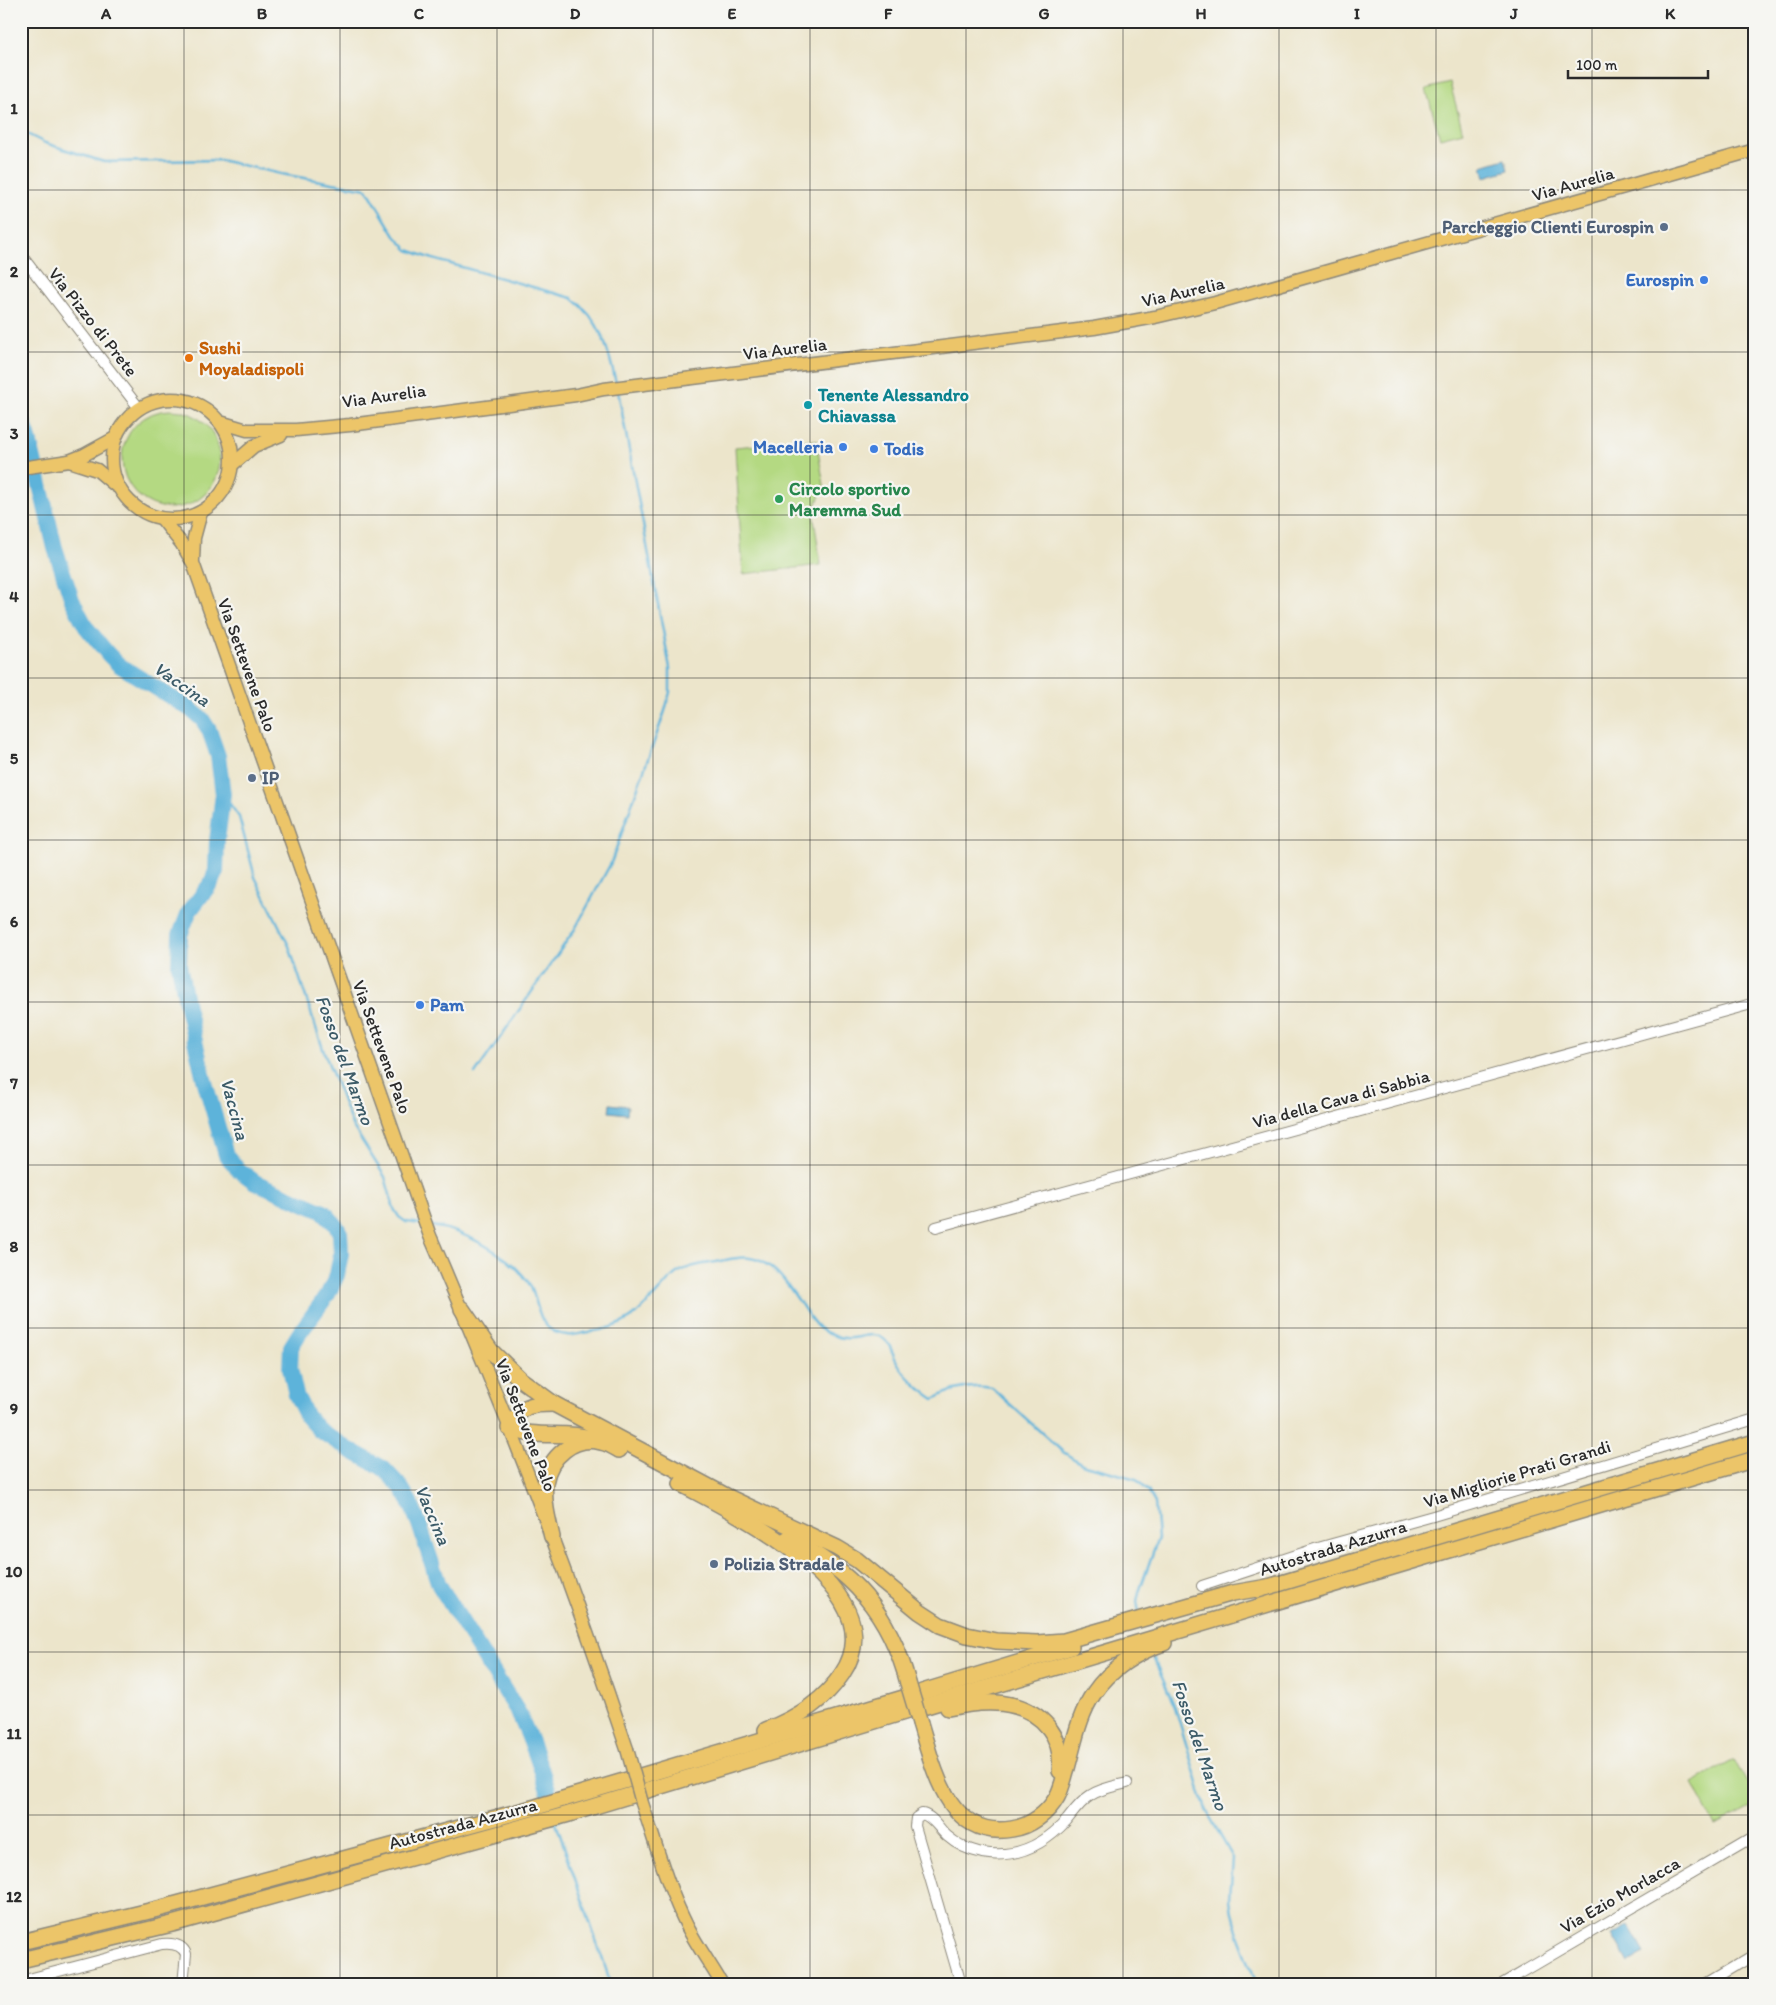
<svg xmlns="http://www.w3.org/2000/svg" width="1776" height="2005" viewBox="0 0 1776 2005" font-family="Itim,sans-serif">
<rect width="100%" height="100%" fill="#f6f6f2"/>
<filter id="ink" filterUnits="userSpaceOnUse"><feTurbulence type="fractalNoise" baseFrequency=".02" numOctaves="2"/><feDisplacementMap in="SourceGraphic" scale="10" xChannelSelector="R" yChannelSelector="G"/><feConvolveMatrix kernelMatrix="1 2 1 2 8 2 1 2 1" color-interpolation-filters="sRGB"/></filter>
<filter id="wash" filterUnits="userSpaceOnUse"><feTurbulence type="fractalNoise" baseFrequency=".0096" numOctaves="4" result="noise"/><feDisplacementMap in="SourceGraphic" scale="20" xChannelSelector="R" yChannelSelector="G"/><feGaussianBlur stdDeviation="1.12" result="paint"/><feColorMatrix in="noise" values="0 0 0 0 0 0 0 0 0 0 0 0 0 0 0 0 0 1.4 0 .05"/><feComposite in="paint" operator="in"/></filter>
<g filter="url(#wash)">
<rect width="100%" height="100%" fill="#ece5cb"/>
<!-- green -->
<g fill="#b4d982" stroke="#708256">
<polygon points="1450,83 1463,132 1440,138 1426,89"/>
<circle cx="171" cy="459" r="49"/>
<polygon points="816,440 824,485 813,513 821,565 743,574 735,447"/>
<polygon points="1734,1760 1755,1797 1755,1804 1716,1825 1693,1783"/>
</g>
<!-- water -->
<g fill="#5db3da" stroke="#446f82">
<polygon points="1505,159 1508,170 1485,177 1482,166"/>
<polygon points="610,1104 628,1106 627,1114 609,1112"/>
<polygon points="1629,1925 1645,1953 1628,1963 1612,1935"/>
</g>
<g fill="none" stroke-linecap="round" stroke-linejoin="round">
<!-- stream -->
<g stroke="#5db3da" stroke-width="2.5">
<path d="M21,131L45,143L104,162L220,160L281,174L367,189L395,236L408,250L433,259L572,298C602,321 608,349 616,383"/>
<polyline points="223,794 239,817 255,877 289,946 323,1049 352,1125 385,1177 394,1209 399,1217 406,1222 422,1224"/>
<polyline points="475,1074 575,929 611,863 665,711 670,692 670,668 618,391"/>
<path d="M432,1226C463,1230 510,1255 528,1282C542,1303 533,1331 567,1335C574,1336 582,1333 589,1332C633,1327 643,1307 671,1278C681,1267 702,1264 716,1262C727,1260 740,1256 750,1258C774,1261 788,1286 801,1304C806,1312 812,1322 819,1328C828,1335 841,1339 851,1338C861,1338 871,1332 881,1337C890,1342 892,1353 897,1362C901,1369 907,1377 913,1382C919,1389 927,1394 934,1399C952,1389 971,1384 992,1388L1063,1452L1082,1464L1136,1479L1148,1491L1155,1503L1158,1538L1139,1592L1137,1601L1139,1613"/>
<polyline points="1153,1657 1175,1707 1206,1810 1233,1858 1230,1899 1232,1913 1238,1935 1257,1984"/>
<polyline points="556,1823 611,1984"/>
</g>
<!-- river -->
<path stroke="#5db3da" stroke-width="16" d="M21,416L28,435L55,548L72,600L86,627L108,654L119,665L190,709L202,719L209,730L218,756L223,794L217,841L216,871L211,883L189,912L180,935L179,965L187,1007L204,1079L226,1155L239,1170L255,1182L324,1212L335,1224L340,1233L341,1253L337,1275L328,1294L299,1334L291,1347L290,1368L296,1395L307,1417L319,1430L348,1449L383,1468L401,1487L410,1502L419,1524L439,1585L518,1712C534,1746 546,1780 555,1816"/>
</g>
</g>
<g filter="url(#ink)">
<g fill="none" stroke-linecap="round" stroke-linejoin="round">
<!-- minor casing -->
<g stroke="#8c887b" stroke-width="12">
<g id="minor">
<polyline points="21,255 139,408"/>
<polyline points="936,1227 1755,1003"/>
<polyline points="1202,1586 1318,1548 1433,1516 1755,1419"/>
<path d="M21,1981L162,1944C172,1943 182,1944 186,1954L183,1984"/>
<path d="M961,1984L915,1826L916,1818L922,1814C933,1816 939,1829 947,1836C957,1845 969,1850 982,1853C1016,1859 1044,1845 1067,1820C1074,1811 1081,1801 1091,1795C1102,1788 1115,1786 1127,1783"/>
<polyline points="1502,1984 1755,1836"/>
<polyline points="1706,1984 1755,1955"/>
</g>
</g>
<!-- major casing -->
<g stroke="#8c887b" stroke-width="15">
<g id="major">
<circle cx="172" cy="459" r="60"/>
<polyline points="220,422 247,430 296,430 350,425 576,395 604,389 1094,328 1155,317 1215,303 1755,150"/>
<polyline points="69,461 97,470 116,486"/>
<polyline points="232,465 254,446 281,435"/>
<polyline points="21,468 69,461 84,455 115,438"/>
<path d="M162,519L181,543L193,563L430,1236C503,1404 569,1575 627,1749"/>
<polyline points="193,560 194,538 201,512"/>
<path d="M642,1803C656,1845 668,1889 688,1928C698,1947 711,1965 722,1984"/>
</g>
</g>
<!-- highway casing -->
<g stroke="#8c887b" stroke-width="18">
<g id="highway">
<polyline points="462,1309 491,1351 520,1379 554,1404 730,1498 837,1548 857,1560 920,1612 940,1625 967,1635 996,1641 1037,1643 1064,1641 1233,1593 1268,1587"/>
<path d="M554,1404C528,1404 522,1405 509,1428C534,1439 564,1431 590,1438"/>
<path d="M681,1484C737,1514 898,1591 842,1674C824,1701 795,1719 766,1730"/>
<path d="M552,1537C548,1520 543,1501 545,1483C549,1457 574,1435 601,1442C608,1443 614,1447 619,1450"/>
<path d="M787,1539C852,1569 890,1614 908,1683"/>
<polyline points="1258,1590 1755,1442"/>
<polyline points="922,1692 1071,1647"/>
<polyline points="926,1706 1755,1459"/>
<path d="M948,1708C983,1700 1024,1697 1049,1728C1059,1741 1062,1755 1060,1771"/>
<path d="M920,1723C934,1769 948,1840 1012,1829C1031,1826 1048,1813 1057,1797C1062,1788 1064,1777 1067,1768C1074,1743 1079,1714 1094,1693C1110,1669 1137,1652 1164,1643"/>
<polyline points="21,1942 162,1908 536,1807 907,1697"/>
<polyline points="21,1960 172,1924 569,1814 911,1710"/>
</g>
</g>
<!-- minor -->
<use href="#minor" stroke="#fff" stroke-width="10"/>
<!-- major -->
<use href="#major" stroke="#ecc569" stroke-width="12"/>
<!-- highway -->
<use href="#highway" stroke="#ecc569" stroke-width="15"/>
<!-- major-bridge casing -->
<g stroke="#8c887b" stroke-width="15" stroke-linecap="butt">
<polyline id="major-bridge" points="627,1749 642,1803"/>
</g>
<!-- highway-bridge casing -->
<g stroke="#8c887b" stroke-width="18" stroke-linecap="butt">
<polyline id="highway-bridge" points="908,1683 920,1723"/>
</g>
<!-- major-bridge -->
<use href="#major-bridge" stroke="#ecc569" stroke-width="12"/>
<!-- highway-bridge -->
<use href="#highway-bridge" stroke="#ecc569" stroke-width="15"/>
</g>
</g>
<!-- grid -->
<path fill="none" stroke="#2b2b2b" stroke-width="1" stroke-opacity="0.55" d="M184,21V1984M340,21V1984M497,21V1984M653,21V1984M810,21V1984M966,21V1984M1123,21V1984M1279,21V1984M1436,21V1984M1592,21V1984M21,190H1755M21,352H1755M21,515H1755M21,678H1755M21,840H1755M21,1002H1755M21,1165H1755M21,1328H1755M21,1490H1755M21,1652H1755M21,1815H1755"/>
<!-- markers -->
<g fill="#5c6f8a" stroke="#f6f6f2" stroke-width="2">
<circle cx="1664" cy="227" r="5"/>
<circle cx="252" cy="778" r="5"/>
<circle cx="714" cy="1564" r="5"/>
</g>
<g fill="#3f7fe0" stroke="#f6f6f2" stroke-width="2">
<circle cx="1704" cy="280" r="5"/>
<circle cx="843" cy="447" r="5"/>
<circle cx="874" cy="449" r="5"/>
<circle cx="420" cy="1005" r="5"/>
</g>
<circle fill="#e8710a" stroke="#f6f6f2" stroke-width="2" cx="189" cy="358" r="5"/>
<circle fill="#0f9aa8" stroke="#f6f6f2" stroke-width="2" cx="808" cy="405" r="5"/>
<circle fill="#2e9e5b" stroke="#f6f6f2" stroke-width="2" cx="779" cy="499" r="5"/>
<g text-anchor="middle" dominant-baseline="central" stroke-width="4.5" stroke-linejoin="round" paint-order="stroke">
<!-- street labels -->
<g font-size="18" fill="#2b2b2b" stroke="#f6f6f2">
<text transform="translate(1573 184) rotate(-16)">Via Aurelia</text>
<text transform="translate(1183 292) rotate(-13)">Via Aurelia</text>
<text transform="translate(93 322) rotate(52)">Via Pizzo di Prete</text>
<text transform="translate(785 349) rotate(-7)">Via Aurelia</text>
<text transform="translate(384 396) rotate(-8)">Via Aurelia</text>
<text transform="translate(247 665) rotate(70)">Via Settevene Palo</text>
<text transform="translate(382 1047) rotate(70)">Via Settevene Palo</text>
<text transform="translate(1341 1099) rotate(-15)">Via della Cava di Sabbia</text>
<text transform="translate(526 1425) rotate(69)">Via Settevene Palo</text>
<text transform="translate(1517 1474) rotate(-17)">Via Migliorie Prati Grandi</text>
<text transform="translate(1333 1548) rotate(-17)">Autostrada Azzurra</text>
<text transform="translate(463 1824) rotate(-15)">Autostrada Azzurra</text>
<text transform="translate(1620 1895) rotate(-30)">Via Ezio Morlacca</text>
</g>
<!-- service labels -->
<g font-size="18" font-weight="bold" fill="#4e5e75" stroke="#f6f6f2" text-anchor="start">
<text x="1654" y="227" text-anchor="end">Parcheggio Clienti Eurospin</text>
<text x="262" y="778">IP</text>
<text x="724" y="1564">Polizia Stradale</text>
</g>
<!-- shop labels -->
<g font-size="18" font-weight="bold" fill="#366cbe" stroke="#f6f6f2" text-anchor="end">
<text x="1694" y="280">Eurospin</text>
<text x="833" y="447">Macelleria</text>
<text x="884" y="449" text-anchor="start">Todis</text>
<text x="430" y="1005" text-anchor="start">Pam</text>
</g>
<!-- food labels -->
<g font-size="18" font-weight="bold" fill="#c56008" stroke="#f6f6f2" text-anchor="start">
<text x="199" y="348">Sushi<tspan x="199" dy="21">Moyaladispoli</tspan></text>
</g>
<!-- culture labels -->
<g font-size="18" font-weight="bold" fill="#0d838f" stroke="#f6f6f2" text-anchor="start">
<text x="818" y="395">Tenente Alessandro<tspan x="818" dy="21">Chiavassa</tspan></text>
</g>
<!-- leisure labels -->
<g font-size="18" font-weight="bold" fill="#27864d" stroke="#f6f6f2" text-anchor="start">
<text x="789" y="489">Circolo sportivo<tspan x="789" dy="21">Maremma Sud</tspan></text>
</g>
<!-- water labels -->
<g font-size="19" font-style="italic" fill="#3c5b68" stroke="#f6f6f2">
<text transform="translate(182 684) rotate(35)">Vaccina</text>
<text transform="translate(345 1060) rotate(70)">Fosso del Marmo</text>
<text transform="translate(235 1109) rotate(75)">Vaccina</text>
<text transform="translate(433 1515) rotate(67)">Vaccina</text>
<text transform="translate(1200 1745) rotate(71)">Fosso del Marmo</text>
</g>
</g>
<!-- margin -->
<rect width="1776" height="2005" fill="none" stroke="#f6f6f2" stroke-width="55"/>
<!-- scale -->
<path d="M1568 70v8h140v-8" fill="none" stroke="#2b2b2b" stroke-width="2.5"/>
<text x="1576" y="70" font-size="15" fill="#2b2b2b" stroke="#f6f6f2" stroke-width="4" paint-order="stroke">100 m</text>
<rect x="28" y="28" width="1720" height="1950" fill="none" stroke="#2b2b2b" stroke-width="2"/>
<g font-size="16" text-anchor="middle" font-weight="bold" fill="#2b2b2b">
<text x="106" y="19">A</text>
<text x="262" y="19">B</text>
<text x="419" y="19">C</text>
<text x="575" y="19">D</text>
<text x="732" y="19">E</text>
<text x="888" y="19">F</text>
<text x="1044" y="19">G</text>
<text x="1201" y="19">H</text>
<text x="1357" y="19">I</text>
<text x="1514" y="19">J</text>
<text x="1670" y="19">K</text>
<text x="14" y="114">1</text>
<text x="14" y="277">2</text>
<text x="14" y="439">3</text>
<text x="14" y="602">4</text>
<text x="14" y="764">5</text>
<text x="14" y="927">6</text>
<text x="14" y="1089">7</text>
<text x="14" y="1252">8</text>
<text x="14" y="1414">9</text>
<text x="14" y="1577">10</text>
<text x="14" y="1739">11</text>
<text x="14" y="1902">12</text>
</g>
</svg>
